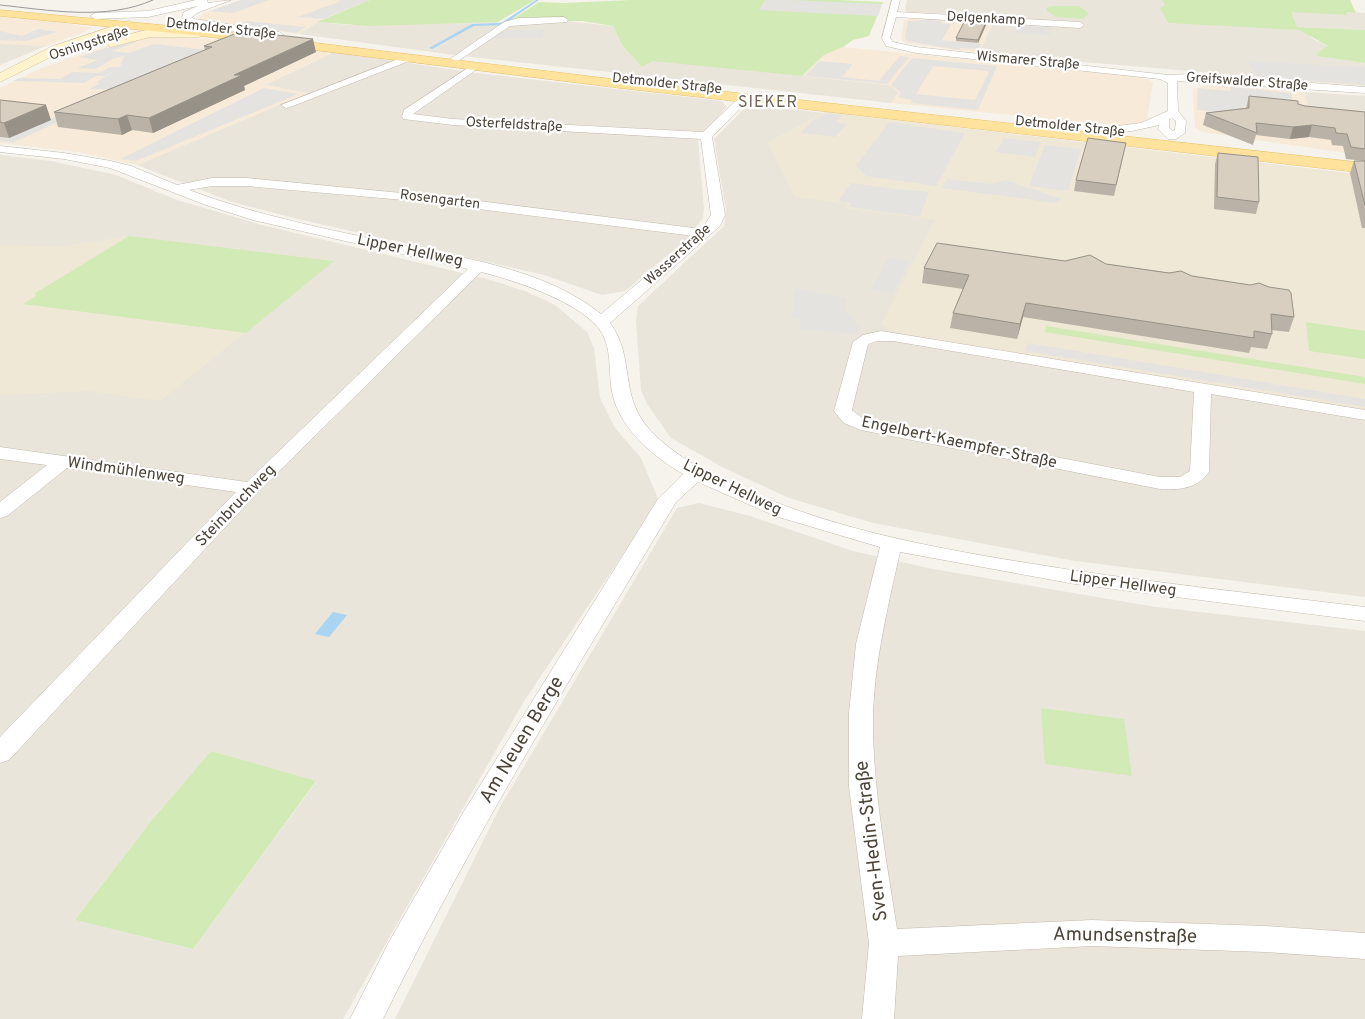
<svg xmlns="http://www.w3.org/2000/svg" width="1365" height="1019" viewBox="0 0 1365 1019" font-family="Overpass,sans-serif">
<rect width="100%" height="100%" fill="#f6f3ec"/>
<!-- residential -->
<g fill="#eae5da" fill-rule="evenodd">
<polygon points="907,0 1162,0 1165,5 1160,8 1304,31 1313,39 1328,46 1318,56 1365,63 1365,86 979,53 993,23 952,21 952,14 907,12 905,10"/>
<polygon points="1292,11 1347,15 1346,12 1365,13 1365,30 1297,27"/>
<polygon points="564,21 613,26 622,45 642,67 652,60 889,85 899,92 891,103 462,56 299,34 317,22 350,25"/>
<polygon points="3,42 46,46 0,65 0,44"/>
<polygon points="334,52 476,73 722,101 727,107 698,140 704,209 703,218 688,238 625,291 602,295 544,275 298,219 232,202 137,165 307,93 265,85"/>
<polygon points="1305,92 1365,96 1365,123 1308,113"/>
<polygon points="755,105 1365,175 1365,597 1075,561 873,523 789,498 724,468 671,438 647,404 641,390 636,321 638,306 724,226 726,210 714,139 746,107"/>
<path d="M0,155L51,161L116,175L177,200L262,225L487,279L525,291L555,305L587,332L594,348L600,398L615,428L641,458L659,501L524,701L343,1019H0ZM211,751L316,782L193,949L75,920L152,820Z"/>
<polygon points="699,503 750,516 853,551 933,569 1156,607 1365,631 1365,1019 395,1019 500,807 677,508"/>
</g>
<!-- commercial -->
<g fill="#f7ead8">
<polygon points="241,0 370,0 323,19 299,34 198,20 204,13"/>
<polygon points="0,17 59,22 94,28 46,46 0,44"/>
<polygon points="912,18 952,19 952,21 993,23 979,53 905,43 901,38 904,21"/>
<polygon points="155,36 213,39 334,52 265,85 308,93 137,165 77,152 0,143 0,88 39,69 67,59 123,41"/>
<polygon points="843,47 1129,75 1148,79 1153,83 1147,119 1138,124 1120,126 891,103 899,92 889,85 802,76 824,55"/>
<polygon points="1208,85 1305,92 1308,113 1352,154 1202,132 1195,127 1193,89"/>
</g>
<!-- education -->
<g fill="#efe8d6">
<polygon points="825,112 1365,175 1365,410 901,334 889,330 881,324 935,220 845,208 847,204 795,197 767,142"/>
<polygon points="129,236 334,261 160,401 89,391 0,395 0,245 61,247"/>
</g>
<!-- green -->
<g fill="#d2eab5">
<polygon points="370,0 535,0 498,22 369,26 317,22"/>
<polygon points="631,0 837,0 883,2 869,36 853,40 843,47 824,55 802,76 652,61 642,67 622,45 613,26 582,21 508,22 539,2 564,3"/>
<polygon points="1162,0 1350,0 1356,13 1347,12 1347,15 1292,12 1297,27 1365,30 1365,63 1317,56 1318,52 1328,46 1299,30 1168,23 1160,8 1165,5"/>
<polygon points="1052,6 1079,6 1089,14 1084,17 1085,19 1056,17 1046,10 1048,7"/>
<polygon points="129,236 334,261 246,333 23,304 37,295 34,294"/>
<polygon points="1306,322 1365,331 1365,359 1309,351"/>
<polygon points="1046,326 1365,377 1365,384 1045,332"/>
<polygon points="1041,708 1124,719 1132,776 1045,764"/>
<polygon points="211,751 316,781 193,949 75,920 152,820"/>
</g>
<!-- parking -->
<g fill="#e5e3e0" fill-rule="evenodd">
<polygon points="241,0 269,0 233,13 210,11"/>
<polygon points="335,0 370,0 323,19 298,17 341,1"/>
<polygon points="765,0 789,0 882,4 878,16 759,10"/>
<polygon points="925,18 941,19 941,23 951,24 942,40 982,44 979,49 960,48 958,50 907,41 905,38 908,21 925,20"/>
<polygon points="247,21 306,27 296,33 236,25"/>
<polygon points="1015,25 1049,27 1051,35 1016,33"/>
<polygon points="38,29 57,32 26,41 0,40 0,31 22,36"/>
<polygon points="501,30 545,30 542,38 489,39"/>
<polygon points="124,42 137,42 112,51 129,53 154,44 208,50 129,89 90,89 100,83 95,83 117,69 105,76 96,76 84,83 13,81 19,78 60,79 72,72 99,73 110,67 120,67 124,56 114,58 96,69 77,68 98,60 79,57"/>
<polygon points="900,56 909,57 887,84 805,76 820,61 853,64 842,77 879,81"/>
<path d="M912,58L997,66L978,110L911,103L912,100L898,97L901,92L891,85ZM933,66L988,71L989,72L975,100L916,94Z"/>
<polygon points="1248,61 1365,67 1365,84 1259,78"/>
<polygon points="1231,87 1291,93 1294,111 1244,106 1244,115 1197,110 1198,88 1230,91"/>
<polygon points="264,88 298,94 136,161 120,159"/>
<polygon points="81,106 91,107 12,143 0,141 0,137 9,138"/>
<polygon points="827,113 842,115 836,122 847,124 835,137 801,133 813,120"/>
<polygon points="889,122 965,133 936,186 866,176 856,166"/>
<polygon points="1004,138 1021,140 1041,142 1035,157 996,152"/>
<polygon points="1045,145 1081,149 1068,191 1029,186"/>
<polygon points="947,179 991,184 1006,180 1062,199 1055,203 942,188"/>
<polygon points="851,183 895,189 929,192 920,217 849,207 851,203 838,201"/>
<polygon points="888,258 910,261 893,294 871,290"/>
<polygon points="798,289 847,298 844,308 861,329 855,334 799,329 802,318 792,317 795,291"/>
<polygon points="1028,343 1365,399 1365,407 1025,351"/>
</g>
<!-- water -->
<polygon fill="#a9d4f2" points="333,612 347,615 329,637 315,634"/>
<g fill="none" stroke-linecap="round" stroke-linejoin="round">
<!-- stream -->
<polygon fill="#a9d4f2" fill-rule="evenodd" points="536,0 539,0 503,25 474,26 432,49 429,48 472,24 501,23"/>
<!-- minor casing -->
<g stroke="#c2bbae" stroke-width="1">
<g id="minor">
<path d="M892,0H900L897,12L1080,22L1084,25L1080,28L896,17L890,38L893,42L916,47L1168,75L1192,74L1365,87V93L1177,81L1178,111L1186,121L1185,133L1176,139H1168L1158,129L1159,125L1132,131L1106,133L1102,132V128L1141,123L1168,111V83L1160,79L916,53L886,46L882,38ZM1172,118L1176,121L1175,130L1173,131L1169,128V119Z"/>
<polygon points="564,17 568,20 567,22 510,26 458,61 450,59 504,22 519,18"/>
<polygon points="406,56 409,57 409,61 290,107 286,108 281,105"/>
<path d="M474,64L477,65V69L413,114L453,119L703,132L741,96L745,95L750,98L712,137L725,215L720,226L610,323C636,358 618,395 650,430C673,455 703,470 733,484C824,527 923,546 1021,562C1135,581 1250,593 1365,607V621L1075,584L900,552C888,606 875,659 873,713C872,786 886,857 897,929L1092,920L1265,926L1365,933V959L1265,952L1092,946L898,956L894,1019H862L869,943L849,787V713L856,644L880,547L775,516L698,482L676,502C574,673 470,841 383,1019H350L389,942L463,813L658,499L683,474C651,455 616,426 611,386C609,368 611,349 602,333C584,303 514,280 481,272L258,492L9,760L0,763V737L236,492L67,468L7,516L0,518V502L47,465L0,459V447L247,482L468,269L253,220L206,205L110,168L64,159L0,152V146L64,153L111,161L131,166L177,185L212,178H247L463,199L702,229L711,215L701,139L453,125L403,119L402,117L404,110ZM212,186H247L415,201L694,236L601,314C546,270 469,259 402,245C330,230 258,216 189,190Z"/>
<path d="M881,331L1365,410V420L1211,394L1209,472C1197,489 1179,490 1160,489L861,430L844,423L834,411L853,342L863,335ZM877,341H893L1194,392L1190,471L1180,477H1160L866,421L852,410L868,344Z"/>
</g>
</g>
<!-- tertiary casing -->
<g stroke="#c2bbae" stroke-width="1">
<polygon id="tertiary" points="196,0 207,0 208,3 231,0 197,13 192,17 194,19 279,32 284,35 279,38 186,24 182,17 184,12 198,6 148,17 95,19 90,16 95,13 148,11"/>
</g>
<!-- secondary casing -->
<g stroke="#d6c79b" stroke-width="1">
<g id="secondary">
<polygon points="129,21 135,25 133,27 61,52 0,82 0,73 53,46"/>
<polygon points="150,29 199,29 205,33 199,37 150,37 111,47 105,43 107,40"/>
</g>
</g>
<!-- primary casing -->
<g stroke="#e6c16a" stroke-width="1">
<polygon id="primary" points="0,10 193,28 620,80 1365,163 1365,173 620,88 193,35 0,16"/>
</g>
<!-- minor -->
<use href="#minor" fill="#fff" fill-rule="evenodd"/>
<!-- tertiary -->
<use href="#tertiary" fill="#fff" fill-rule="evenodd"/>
<!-- secondary -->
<use href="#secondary" fill="#fff3cd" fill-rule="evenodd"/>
<!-- primary -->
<use href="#primary" fill="#ffe39c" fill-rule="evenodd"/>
<!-- tram -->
<path stroke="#9a9a9a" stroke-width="1" d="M0,5C49,10 106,21 153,0"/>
</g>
<!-- wall -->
<g fill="#bab2a6">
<polygon points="986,25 978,43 956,41 956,38"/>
<polygon points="204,46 316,52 244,86 245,90 153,133 132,130 122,135 58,127 54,112 205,50"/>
<polygon points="1249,96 1298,104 1305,106 1365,112 1365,228 1362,228 1350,173 1354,161 1364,161 1346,159 1343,146 1332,145 1331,140 1309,137 1290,139 1256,135 1253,145 1203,125 1206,113 1246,108"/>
<polygon points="0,100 51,120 9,138 0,137"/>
<polygon points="1126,143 1114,196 1074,191 1076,180"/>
<polygon points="1218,153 1259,202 1256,214 1214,209 1215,164"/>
<polygon points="1065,261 1106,264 1192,276 1294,317 1289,332 1271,330 1272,334 1267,349 1251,347 1249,353 1023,317 1017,339 950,328 953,313 963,289 922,283 924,268"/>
</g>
<!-- shaded-wall -->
<g fill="#979187">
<polygon points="986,22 986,25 978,43 978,40"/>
<polygon points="313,39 316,52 244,86 245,90 153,133 149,118 234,75"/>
<polygon points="46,105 51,120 9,138 4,123"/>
<polygon points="127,115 132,130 122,135 118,119"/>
<polygon points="1312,125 1309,137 1290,139 1293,127"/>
<polygon points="1026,303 1023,317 1017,339 1020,324"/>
</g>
<!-- building -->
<g fill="#d8cfc1" stroke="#979187">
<polygon points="965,20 986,22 978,40 956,38"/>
<polygon points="242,31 313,39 234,75 242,75 149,118 127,115 118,119 54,112 212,47 204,46"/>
<polygon points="1249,96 1298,101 1298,104 1305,106 1365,112 1365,149 1351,147 1347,134 1336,133 1335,128 1312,125 1293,127 1256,123 1257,133 1206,113 1249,108"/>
<polygon points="0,100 46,105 4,123 0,122"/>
<polygon points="1088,138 1126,143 1116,185 1076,180"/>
<polygon points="1218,153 1258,157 1259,202 1217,197"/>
<polygon points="1354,161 1365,161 1365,205"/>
<polygon points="937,243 1065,261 1090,255 1106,264 1169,273 1181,271 1192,276 1250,285 1259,283 1269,287 1289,290 1291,293 1294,317 1271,314 1272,334 1254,331 1254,338 1026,303 1020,324 953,313 969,275 924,268"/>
</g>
<g text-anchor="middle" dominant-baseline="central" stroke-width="4.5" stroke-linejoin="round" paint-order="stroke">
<!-- far-street labels -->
<g font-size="14" fill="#4b4439" stroke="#fff">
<text transform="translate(986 19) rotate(3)">Delgenkamp</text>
<text transform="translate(221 29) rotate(6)">Detmolder Straße</text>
<text transform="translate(89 44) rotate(-18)">Osningstraße</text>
<text transform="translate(1028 61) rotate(5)">Wismarer Straße</text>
<text transform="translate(1247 82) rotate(4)">Greifswalder Straße</text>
<text transform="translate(667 84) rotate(6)">Detmolder Straße</text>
<text transform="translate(514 125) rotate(3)">Osterfeldstraße</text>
<text transform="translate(1070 127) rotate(6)">Detmolder Straße</text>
<text transform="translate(440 200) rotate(7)">Rosengarten</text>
<text transform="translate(678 255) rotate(-42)">Wasserstraße</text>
</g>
<!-- far-quarter labels -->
<g font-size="16" letter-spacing="1" fill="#6e6250" stroke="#fff">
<text x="768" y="103">SIEKER</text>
</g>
<!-- street labels -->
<g font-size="16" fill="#4b4439" stroke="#fff">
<text transform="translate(410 251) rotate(12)">Lipper Hellweg</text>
<text transform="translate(959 443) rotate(12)">Engelbert-Kaempfer-Straße</text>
<text transform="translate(126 471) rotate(8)">Windmühlenweg</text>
<text transform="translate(732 488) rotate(26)">Lipper Hellweg</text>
<text transform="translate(236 506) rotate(-46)">Steinbruchweg</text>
<text transform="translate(1123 584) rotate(8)">Lipper Hellweg</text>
</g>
<!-- near-street labels -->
<g font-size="19" fill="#4b4439" stroke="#fff">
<text transform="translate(522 740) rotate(-59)">Am Neuen Berge</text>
<text transform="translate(872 841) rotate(-97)">Sven-Hedin-Straße</text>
<text transform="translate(1125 936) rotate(1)">Amundsenstraße</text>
</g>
</g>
</svg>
